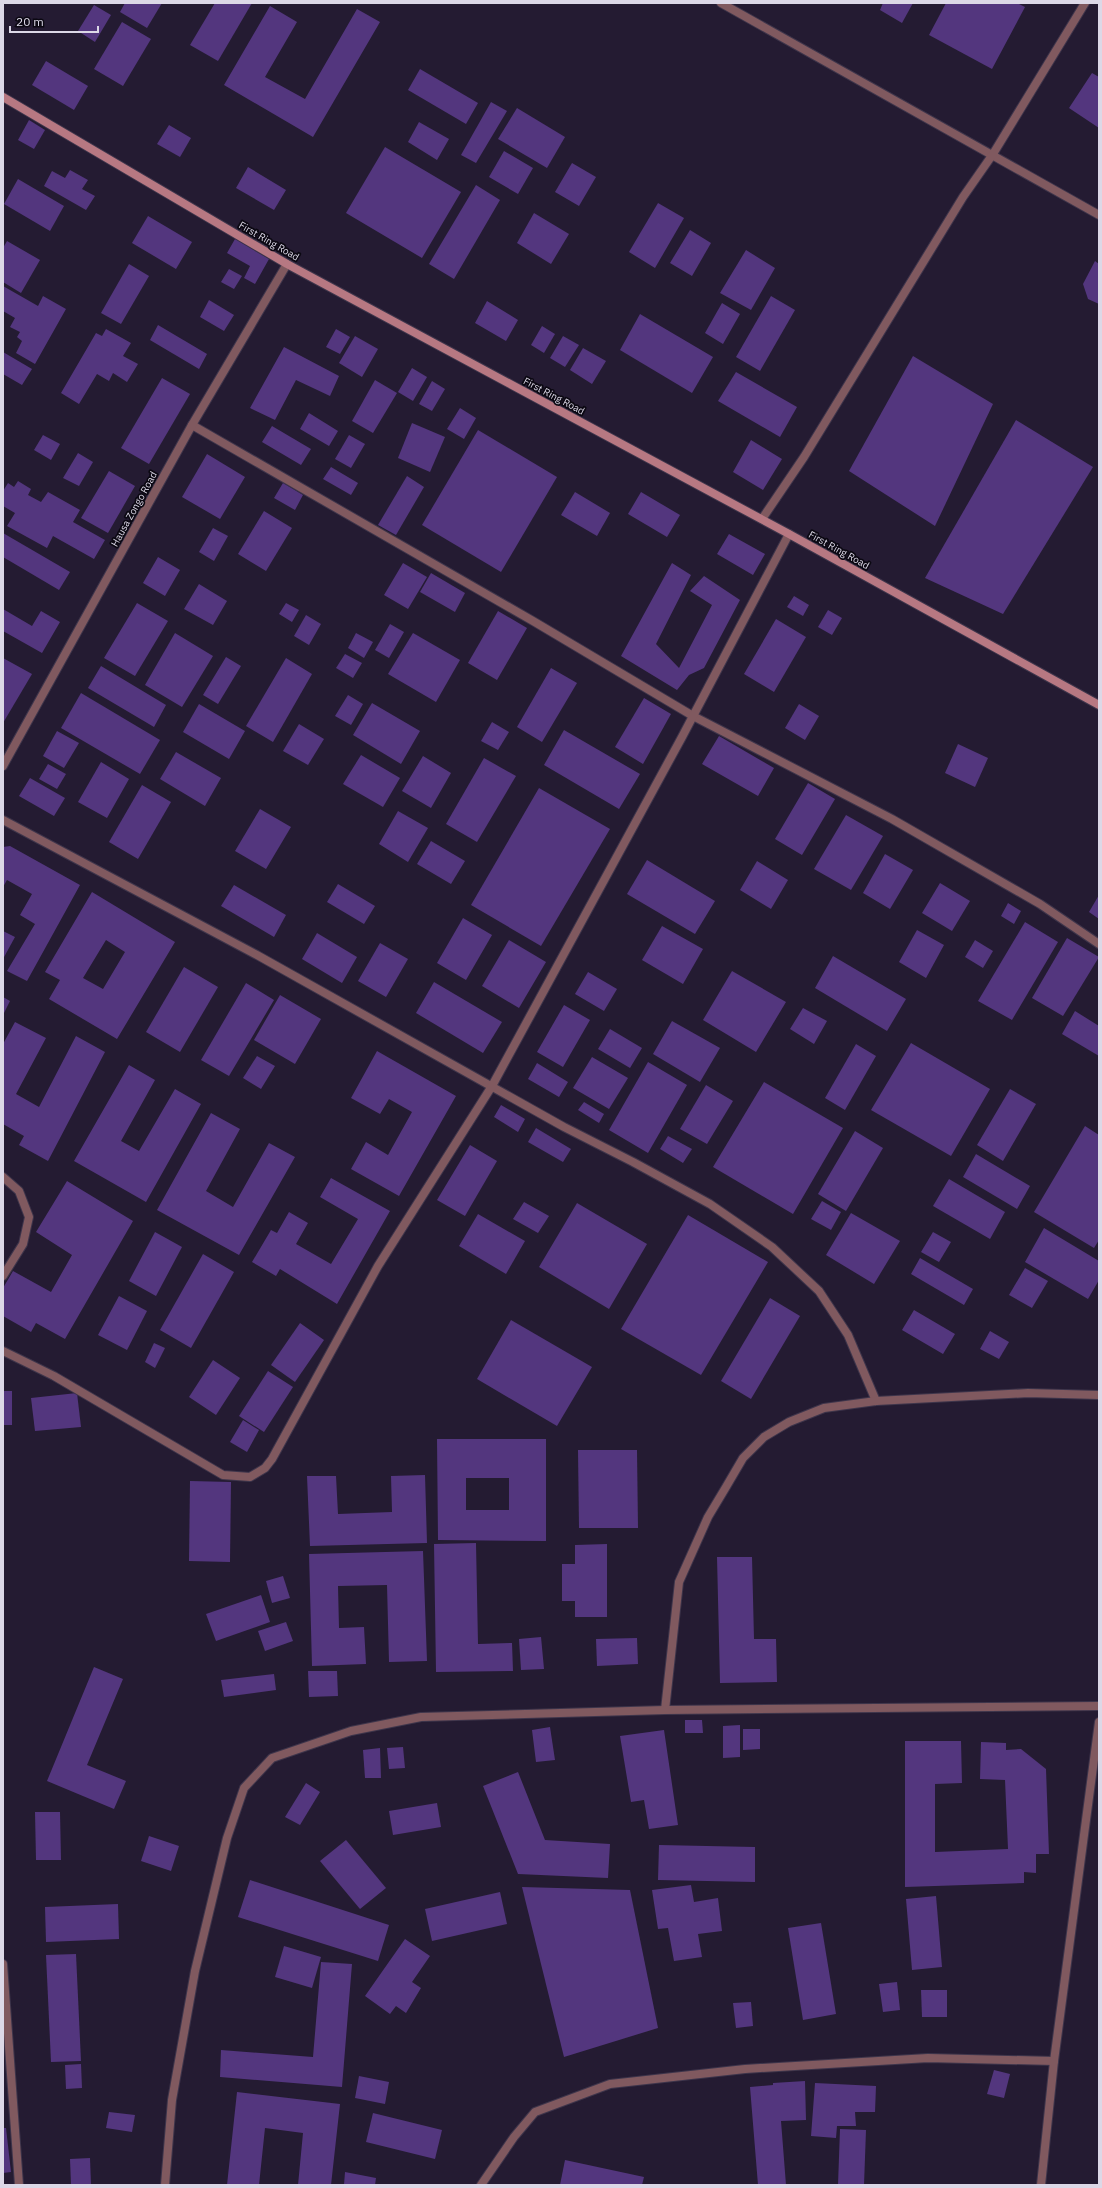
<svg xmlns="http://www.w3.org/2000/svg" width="1102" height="2188" viewBox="0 0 1102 2188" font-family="'IBM Plex Sans',sans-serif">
<rect width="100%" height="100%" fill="#241b32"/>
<!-- building -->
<g fill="#53367e" fill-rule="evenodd">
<polygon points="125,3 162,3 147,28 120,12"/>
<polygon points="215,3 252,3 218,61 190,45"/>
<polygon points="883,3 913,3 902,23 880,10"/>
<polygon points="946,3 1017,3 1025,7 992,69 929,35"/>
<polygon points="94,5 111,15 95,42 78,31"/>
<polygon points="270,6 297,22 265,77 305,99 357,9 380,22 313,137 224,85"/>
<polygon points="122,22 151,39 123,86 94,69"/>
<polygon points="46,61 88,86 74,110 32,85"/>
<polygon points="420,69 478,103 466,124 408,90"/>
<polygon points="1092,73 1099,77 1099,128 1069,108"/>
<polygon points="491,102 507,111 476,163 461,155"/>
<polygon points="517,108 565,137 547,168 498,139"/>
<polygon points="29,120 45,130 34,149 18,140"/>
<polygon points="419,122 449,139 437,160 408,142"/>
<polygon points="169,125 191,138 180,157 157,144"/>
<polygon points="385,147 461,192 422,258 346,213"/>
<polygon points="504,151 533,168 518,194 489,177"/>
<polygon points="572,163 596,177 579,206 555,192"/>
<polygon points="248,167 286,190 274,210 236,188"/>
<polygon points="70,170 88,180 82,189 95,196 86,210 44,186 52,171 65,178"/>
<polygon points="18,179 64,206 50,231 4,204"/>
<polygon points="476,185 500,200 454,279 429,264"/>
<polygon points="658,203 684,218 655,268 629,252"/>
<polygon points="534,213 569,234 551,264 517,243"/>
<polygon points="148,216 192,242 176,269 132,243"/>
<polygon points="690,230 711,243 692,276 670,263"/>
<polygon points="235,239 269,259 255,284 244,278 250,266 227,253"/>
<polygon points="7,241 40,260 21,293 3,282 3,248"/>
<polygon points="746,250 775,268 751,310 720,293"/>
<polygon points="1095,261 1099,264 1099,304 1088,299 1083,284"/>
<polygon points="129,264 149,276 121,324 101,313"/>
<polygon points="229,269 242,276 234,289 221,282"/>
<polygon points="3,286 38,306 43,296 66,309 35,364 16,353 22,341 17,337 20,332 10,327 15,318 3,311"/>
<polygon points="771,296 795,310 760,371 736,357"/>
<polygon points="209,300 234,315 224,331 200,317"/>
<polygon points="487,301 518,320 506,341 475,323"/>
<polygon points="722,303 740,314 723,344 705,333"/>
<polygon points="640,314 713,357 692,393 620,350"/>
<polygon points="158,325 207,354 199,369 150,340"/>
<polygon points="542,326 555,334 544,353 531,345"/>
<polygon points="106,329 131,343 123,356 138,364 127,382 113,373 109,381 97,374 79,404 61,393 96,333 102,336"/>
<polygon points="336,329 350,337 340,354 326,347"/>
<polygon points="355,336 378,349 362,377 339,363"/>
<polygon points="563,336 579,345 565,367 550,358"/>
<polygon points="284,347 339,376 330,396 296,380 275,420 250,408"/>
<polygon points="583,348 606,361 592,384 570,370"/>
<polygon points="3,352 32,369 22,385 3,374"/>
<polygon points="913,356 993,404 935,526 849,471"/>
<polygon points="412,368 427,377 413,401 398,392"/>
<polygon points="736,372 797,407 780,437 718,401"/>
<polygon points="162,378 190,394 149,464 121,448"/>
<polygon points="375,380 397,393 373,433 352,421"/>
<polygon points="432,381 445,389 432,411 419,404"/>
<polygon points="460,408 476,418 464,439 447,429"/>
<polygon points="309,413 338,431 329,446 300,429"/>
<polygon points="1016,420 1093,467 1003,614 925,578"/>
<polygon points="412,423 445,437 430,472 398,458"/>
<polygon points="272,426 311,449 301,465 262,442"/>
<polygon points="478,430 557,477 501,572 422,525"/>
<polygon points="43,435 60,444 51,460 34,450"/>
<polygon points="349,435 365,444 351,468 335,459"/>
<polygon points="751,440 782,459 763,490 733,472"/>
<polygon points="78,453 93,462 79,486 63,478"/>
<polygon points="207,454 245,477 220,519 182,497"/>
<polygon points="331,467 358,483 351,495 323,479"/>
<polygon points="109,471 135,486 108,533 81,518"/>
<polygon points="407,476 424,487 396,535 378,525"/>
<polygon points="18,481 31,489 28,495 41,502 48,492 80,510 73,522 105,540 94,559 53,536 47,548 7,526 15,513 3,506 3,491 8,483 14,487"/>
<polygon points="283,483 303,495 295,510 274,498"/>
<polygon points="575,492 610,513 597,536 561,515"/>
<polygon points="641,492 680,515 667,537 628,514"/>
<polygon points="264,511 292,528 266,571 238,554"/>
<polygon points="213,528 228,536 214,561 199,552"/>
<polygon points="3,533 70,572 59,590 3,557"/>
<polygon points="729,534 765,554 753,575 717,554"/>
<polygon points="158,557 180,570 165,596 143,583"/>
<polygon points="403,563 427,577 408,609 384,595"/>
<polygon points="672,563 691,575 656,644 679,668 712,605 690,591 704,576 740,600 704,668 689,675 677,690 621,656"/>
<polygon points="431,573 465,593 455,612 420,592"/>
<polygon points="199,584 227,601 213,625 184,609"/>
<polygon points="794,596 809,605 803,616 787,607"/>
<polygon points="137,603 168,621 135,676 104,658"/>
<polygon points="286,603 299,610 292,622 279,614"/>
<polygon points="3,609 32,626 41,611 60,622 42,653 3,631"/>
<polygon points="828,610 842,618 832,635 818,627"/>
<polygon points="498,611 527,628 497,680 468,663"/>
<polygon points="306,615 321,624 309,645 294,636"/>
<polygon points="776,619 806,637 774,692 744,674"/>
<polygon points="390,624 404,632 389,658 375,650"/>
<polygon points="175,633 213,656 182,707 145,685"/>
<polygon points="356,633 373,642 364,658 348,648"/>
<polygon points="413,633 460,660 436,702 388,674"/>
<polygon points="345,654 362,663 353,678 336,668"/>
<polygon points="226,657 241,666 218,704 203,695"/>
<polygon points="3,658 32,674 3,723"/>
<polygon points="286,658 312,674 273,742 246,726"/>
<polygon points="101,666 166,705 154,727 88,688"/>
<polygon points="551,668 577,683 542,742 517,727"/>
<polygon points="81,693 160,740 140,774 61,728"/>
<polygon points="348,695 363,704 351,725 335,716"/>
<polygon points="644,698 671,714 643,764 615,747"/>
<polygon points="372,703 420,731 401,764 353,735"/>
<polygon points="199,704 245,731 229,759 183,732"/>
<polygon points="799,704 819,716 805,740 785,728"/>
<polygon points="492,722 509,732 498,750 481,741"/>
<polygon points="299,724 324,739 308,765 283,751"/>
<polygon points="564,730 640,774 619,809 544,765"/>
<polygon points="57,731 79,743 64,768 43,756"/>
<polygon points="719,736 774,768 758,796 702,764"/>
<polygon points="958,744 988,758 975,787 945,773"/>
<polygon points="176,752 221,778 205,806 160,779"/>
<polygon points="361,755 400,778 383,807 343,784"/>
<polygon points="423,756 451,773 431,808 402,791"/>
<polygon points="484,758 516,776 477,842 446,824"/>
<polygon points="101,762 129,779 107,818 78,802"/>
<polygon points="48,764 66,774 57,789 39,779"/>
<polygon points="30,778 65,798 54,816 19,796"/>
<polygon points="808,783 835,799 802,855 775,839"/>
<polygon points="142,785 171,802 138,859 109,842"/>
<polygon points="539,788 610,829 541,946 471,905"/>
<polygon points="260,809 291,827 266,869 235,851"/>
<polygon points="398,811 428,828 408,862 379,844"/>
<polygon points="846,815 883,836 851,890 814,869"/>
<polygon points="431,841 465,861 451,884 417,864"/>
<polygon points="10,846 80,885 27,981 7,971 35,924 20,915 32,894 7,880 3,887 3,847"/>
<polygon points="885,854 913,870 890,909 863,893"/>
<polygon points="647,860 715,901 695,934 627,894"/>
<polygon points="757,861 788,880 771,909 740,890"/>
<polygon points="940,883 970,901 952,931 922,913"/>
<polygon points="338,884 375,906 364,924 327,902"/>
<polygon points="234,885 286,915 274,937 221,906"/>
<path d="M92,892L175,942L117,1039L49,999L60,980L45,972ZM106,940L125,952L103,989L83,978Z"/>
<polygon points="1099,895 1099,919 1089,912"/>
<polygon points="1008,903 1021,911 1014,924 1001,916"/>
<polygon points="463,918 492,935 466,980 437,963"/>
<polygon points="1025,922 1058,942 1012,1020 978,1001"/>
<polygon points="662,926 703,949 683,984 642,960"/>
<polygon points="917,930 944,945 926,978 899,962"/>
<polygon points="3,931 15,937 3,959"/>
<polygon points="317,933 357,957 342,983 302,959"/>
<polygon points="1067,938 1099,957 1063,1016 1032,998"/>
<polygon points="509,940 546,962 519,1008 482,986"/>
<polygon points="975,940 993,951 983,968 965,957"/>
<polygon points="380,943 408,959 386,997 358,981"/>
<polygon points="833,956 906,999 887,1031 815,988"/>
<polygon points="184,967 218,987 180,1052 146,1032"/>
<polygon points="732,971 786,1002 756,1052 703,1020"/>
<polygon points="588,972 617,989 604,1011 575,994"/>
<polygon points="434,982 502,1022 483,1053 416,1013"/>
<polygon points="246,983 274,1000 229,1076 201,1060"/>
<polygon points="280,995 321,1019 295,1064 254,1040"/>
<polygon points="3,997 10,1001 3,1015"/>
<polygon points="564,1005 590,1020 563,1067 537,1052"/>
<polygon points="803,1008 827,1021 814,1044 790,1029"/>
<polygon points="1075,1011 1099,1026 1099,1056 1062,1034"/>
<polygon points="672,1021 720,1048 700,1082 653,1054"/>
<polygon points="15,1022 46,1038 16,1094 39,1107 76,1036 105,1052 48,1161 19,1145 24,1136 3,1124 3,1044"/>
<polygon points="610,1029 642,1048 630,1068 598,1049"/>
<polygon points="911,1043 990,1089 951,1156 871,1110"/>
<polygon points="856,1044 876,1056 845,1110 825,1098"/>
<polygon points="377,1051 456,1096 399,1196 351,1169 366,1142 388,1155 412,1112 389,1099 380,1114 351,1098"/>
<polygon points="257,1056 275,1066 261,1089 243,1078"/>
<polygon points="592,1057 628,1078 609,1109 573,1088"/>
<polygon points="648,1062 687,1085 648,1153 609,1130"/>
<polygon points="537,1063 568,1082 559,1097 528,1079"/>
<polygon points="129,1065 155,1080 121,1141 139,1151 175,1089 201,1104 146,1202 74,1161"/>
<polygon points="764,1082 843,1128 793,1214 713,1167"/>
<polygon points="706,1085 733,1101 707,1144 680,1129"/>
<polygon points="1010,1089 1036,1104 1003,1161 977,1145"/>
<polygon points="584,1102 604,1114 599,1123 578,1110"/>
<polygon points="501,1105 525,1119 518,1132 494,1117"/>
<polygon points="211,1113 240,1129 206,1191 233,1207 269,1143 295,1157 239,1255 157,1210"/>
<polygon points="1085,1126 1099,1135 1099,1240 1094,1248 1034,1212"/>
<polygon points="536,1128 571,1149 563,1162 528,1142"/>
<polygon points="855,1131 883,1148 846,1211 818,1194"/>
<polygon points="668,1136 692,1149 683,1163 660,1149"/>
<polygon points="470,1145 497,1161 465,1216 437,1200"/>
<polygon points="976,1154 1030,1186 1017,1209 963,1177"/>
<polygon points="331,1178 390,1211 337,1304 280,1269 276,1276 252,1262 271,1230 277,1233 289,1212 308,1223 296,1244 331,1264 358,1219 320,1197"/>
<polygon points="949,1179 1005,1212 990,1239 933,1206"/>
<polygon points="67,1181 133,1221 65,1339 36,1323 31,1332 3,1316 3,1288 13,1271 51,1292 72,1255 36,1232"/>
<polygon points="822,1201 841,1212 831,1230 811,1219"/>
<polygon points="524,1202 549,1216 538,1233 513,1219"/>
<polygon points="577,1203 647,1244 609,1309 539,1267"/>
<polygon points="851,1213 900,1241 874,1284 826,1255"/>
<polygon points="478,1214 525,1241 506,1274 459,1246"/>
<polygon points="688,1215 768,1262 701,1375 621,1329"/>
<polygon points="1044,1228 1099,1261 1099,1280 1088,1299 1025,1262"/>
<polygon points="155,1232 182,1247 156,1296 129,1281"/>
<polygon points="933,1232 951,1242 939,1262 921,1252"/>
<polygon points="203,1254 234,1272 191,1348 160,1330"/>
<polygon points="920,1258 973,1289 964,1305 911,1274"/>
<polygon points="1025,1268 1048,1281 1032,1308 1009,1295"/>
<polygon points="119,1296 147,1311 127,1350 98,1335"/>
<polygon points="770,1298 800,1316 751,1399 721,1381"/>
<polygon points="914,1310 955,1334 943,1354 902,1330"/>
<polygon points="511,1320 592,1367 557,1426 477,1379"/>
<polygon points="300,1323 324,1340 295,1382 271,1365"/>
<polygon points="990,1331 1009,1342 999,1359 980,1349"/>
<polygon points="154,1343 165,1348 155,1368 145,1362"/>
<polygon points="213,1360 240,1378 216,1415 189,1397"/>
<polygon points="268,1371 293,1387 264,1432 239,1416"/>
<rect x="3" y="1391" width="9" height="34"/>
<polygon points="77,1393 81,1427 35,1431 31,1398"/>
<polygon points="243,1420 259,1430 247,1452 230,1442"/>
<path d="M437,1439H546V1541L438,1540ZM466,1478H509V1510H466Z"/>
<polygon points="578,1450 637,1450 638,1528 579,1528"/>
<polygon points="425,1475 427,1543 310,1546 307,1476 336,1476 338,1514 392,1512 391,1476"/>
<polygon points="190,1481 231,1482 230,1562 189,1561"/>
<polygon points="476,1543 478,1644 512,1643 513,1671 436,1672 434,1544"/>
<polygon points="607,1544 607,1617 575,1617 575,1601 562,1601 562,1564 575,1564 575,1545"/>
<polygon points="423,1551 427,1661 389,1662 387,1585 338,1586 339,1628 364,1627 366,1664 312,1666 309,1554"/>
<polygon points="717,1557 752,1557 754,1639 776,1639 777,1682 720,1683"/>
<polygon points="283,1576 290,1598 272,1603 266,1581"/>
<polygon points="261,1595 270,1622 216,1641 206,1614"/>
<polygon points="286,1622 293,1641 265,1651 258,1631"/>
<polygon points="541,1637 544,1669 521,1670 519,1639"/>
<polygon points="637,1638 638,1664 597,1666 596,1639"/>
<polygon points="94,1667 123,1679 87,1765 126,1781 114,1809 47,1781"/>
<polygon points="308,1671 337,1671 338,1696 309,1697"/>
<polygon points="274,1674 276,1690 224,1697 221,1680"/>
<polygon points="685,1720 702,1720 703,1733 685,1733"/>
<polygon points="740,1725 740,1757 723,1758 723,1726"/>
<polygon points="550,1727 555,1760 536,1762 532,1730"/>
<polygon points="743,1729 760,1729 760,1749 743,1750"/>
<polygon points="664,1730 678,1825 649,1829 644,1800 631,1802 620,1736"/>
<polygon points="905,1741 961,1741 962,1783 935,1784 935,1852 1008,1849 1005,1780 980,1779 981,1742 1006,1743 1006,1750 1021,1749 1046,1769 1049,1854 1036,1854 1036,1873 1024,1872 1024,1883 905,1887"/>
<polygon points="403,1747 405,1768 389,1769 387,1748"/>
<polygon points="380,1748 381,1778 365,1778 363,1750"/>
<polygon points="518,1772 545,1840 610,1844 608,1878 518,1874 483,1786"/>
<polygon points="306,1783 320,1792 300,1825 285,1817"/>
<polygon points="437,1803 441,1827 393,1835 389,1811"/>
<polygon points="35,1812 60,1812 61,1860 36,1860"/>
<polygon points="149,1836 179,1846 171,1871 141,1861"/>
<polygon points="346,1840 386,1888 360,1909 320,1861"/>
<polygon points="659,1845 755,1847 755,1882 658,1880"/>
<polygon points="250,1880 389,1925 378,1961 238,1917"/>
<polygon points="691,1885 694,1902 718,1898 722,1931 698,1934 702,1957 674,1961 668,1928 658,1929 652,1890"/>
<polygon points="522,1887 630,1890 658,2028 564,2057"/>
<polygon points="500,1892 507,1924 432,1941 425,1909"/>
<polygon points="936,1896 942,1967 912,1970 906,1899"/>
<polygon points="118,1904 119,1939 46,1942 45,1907"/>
<polygon points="821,1923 836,2014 803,2020 788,1928"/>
<polygon points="405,1939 430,1956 412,1982 421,1988 406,2013 396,2006 390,2014 365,1996"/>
<polygon points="284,1946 321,1957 312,1988 275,1977"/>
<polygon points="76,1954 81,2061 51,2062 46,1955"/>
<polygon points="321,1962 352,1964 342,2087 220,2077 221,2050 313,2057"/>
<polygon points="897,1982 900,2010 883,2012 879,1984"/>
<polygon points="921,1990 947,1990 947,2017 922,2017"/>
<polygon points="751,2002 753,2026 736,2028 733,2003"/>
<polygon points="81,2064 82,2088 66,2089 65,2065"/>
<polygon points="994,2070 1010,2074 1004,2098 987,2094"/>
<polygon points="359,2076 389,2082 385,2104 355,2098"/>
<polygon points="805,2081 806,2120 781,2121 786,2185 758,2185 750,2087 773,2085 773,2083"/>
<polygon points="815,2083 876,2086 875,2112 855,2112 856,2126 837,2126 836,2138 811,2136"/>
<polygon points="237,2092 340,2104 331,2185 298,2185 303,2133 265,2128 259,2185 227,2185"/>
<polygon points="109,2112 135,2115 132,2132 106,2128"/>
<polygon points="373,2113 442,2130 435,2159 366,2142"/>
<polygon points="3,2128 6,2128 11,2172 3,2173"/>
<polygon points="840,2129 866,2130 864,2185 838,2185"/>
<polygon points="90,2158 91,2185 71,2185 70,2159"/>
<polygon points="565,2160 644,2177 642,2185 560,2185"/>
<polygon points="345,2172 376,2178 375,2185 344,2185"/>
</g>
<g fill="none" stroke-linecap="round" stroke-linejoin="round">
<!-- street casing -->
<g stroke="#3e354b" stroke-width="10">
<g id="street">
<polyline points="721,3 1099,215"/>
<polyline points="192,425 533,621 693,716 892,819 1040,904 1099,944"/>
<polyline points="762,519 804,457 963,197 993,154 1085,3"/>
<polyline points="3,766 192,425 287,264"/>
<polyline points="3,820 257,955 564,1127 633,1162 710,1204 772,1247 819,1291 848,1335 876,1401"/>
<polyline points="3,1177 19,1191 29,1217 23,1244 3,1276"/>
<polyline points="3,1351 54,1376 223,1475 250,1477 265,1468 272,1459 378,1266 492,1086 682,737 789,534"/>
<polyline points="665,1710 679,1582 708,1517 726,1487 743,1458 764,1437 789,1422 824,1408 876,1401 1028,1393 1099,1395"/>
<polyline points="3,1964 19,2185"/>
<polyline points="165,2185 172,2100 195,1971 227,1838 244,1788 272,1758 351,1731 421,1717 665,1710 1099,1706"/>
<polyline points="481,2185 514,2137 535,2112 610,2084 745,2069 928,2058 1054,2061"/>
<polyline points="1041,2185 1054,2061 1099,1722"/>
</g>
</g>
<!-- secondary casing -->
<g stroke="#3e354b" stroke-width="10">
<polyline id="secondary" points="3,97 287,264 789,534 1099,705"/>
</g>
<!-- street -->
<use href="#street" stroke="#80595f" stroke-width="8"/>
<!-- secondary -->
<use href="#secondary" stroke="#b77882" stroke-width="8"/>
</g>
<g text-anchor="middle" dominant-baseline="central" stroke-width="3.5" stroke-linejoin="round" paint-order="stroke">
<!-- street labels -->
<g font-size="10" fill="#dcd8e7" stroke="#0b0812">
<text transform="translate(269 241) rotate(30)">First Ring Road</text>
<text transform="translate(554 396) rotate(28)">First Ring Road</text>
<text transform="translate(134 509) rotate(-61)">Hausa Zongo Road</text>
<text transform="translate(839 550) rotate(29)">First Ring Road</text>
</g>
</g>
<!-- border -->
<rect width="1102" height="2188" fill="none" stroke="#dcd8e7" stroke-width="8"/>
<!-- scale -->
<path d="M10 26v6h88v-6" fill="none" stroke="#dcd8e7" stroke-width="2"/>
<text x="16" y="26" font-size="12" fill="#dcd8e7" stroke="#0b0812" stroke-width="3" paint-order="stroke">20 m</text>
</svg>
